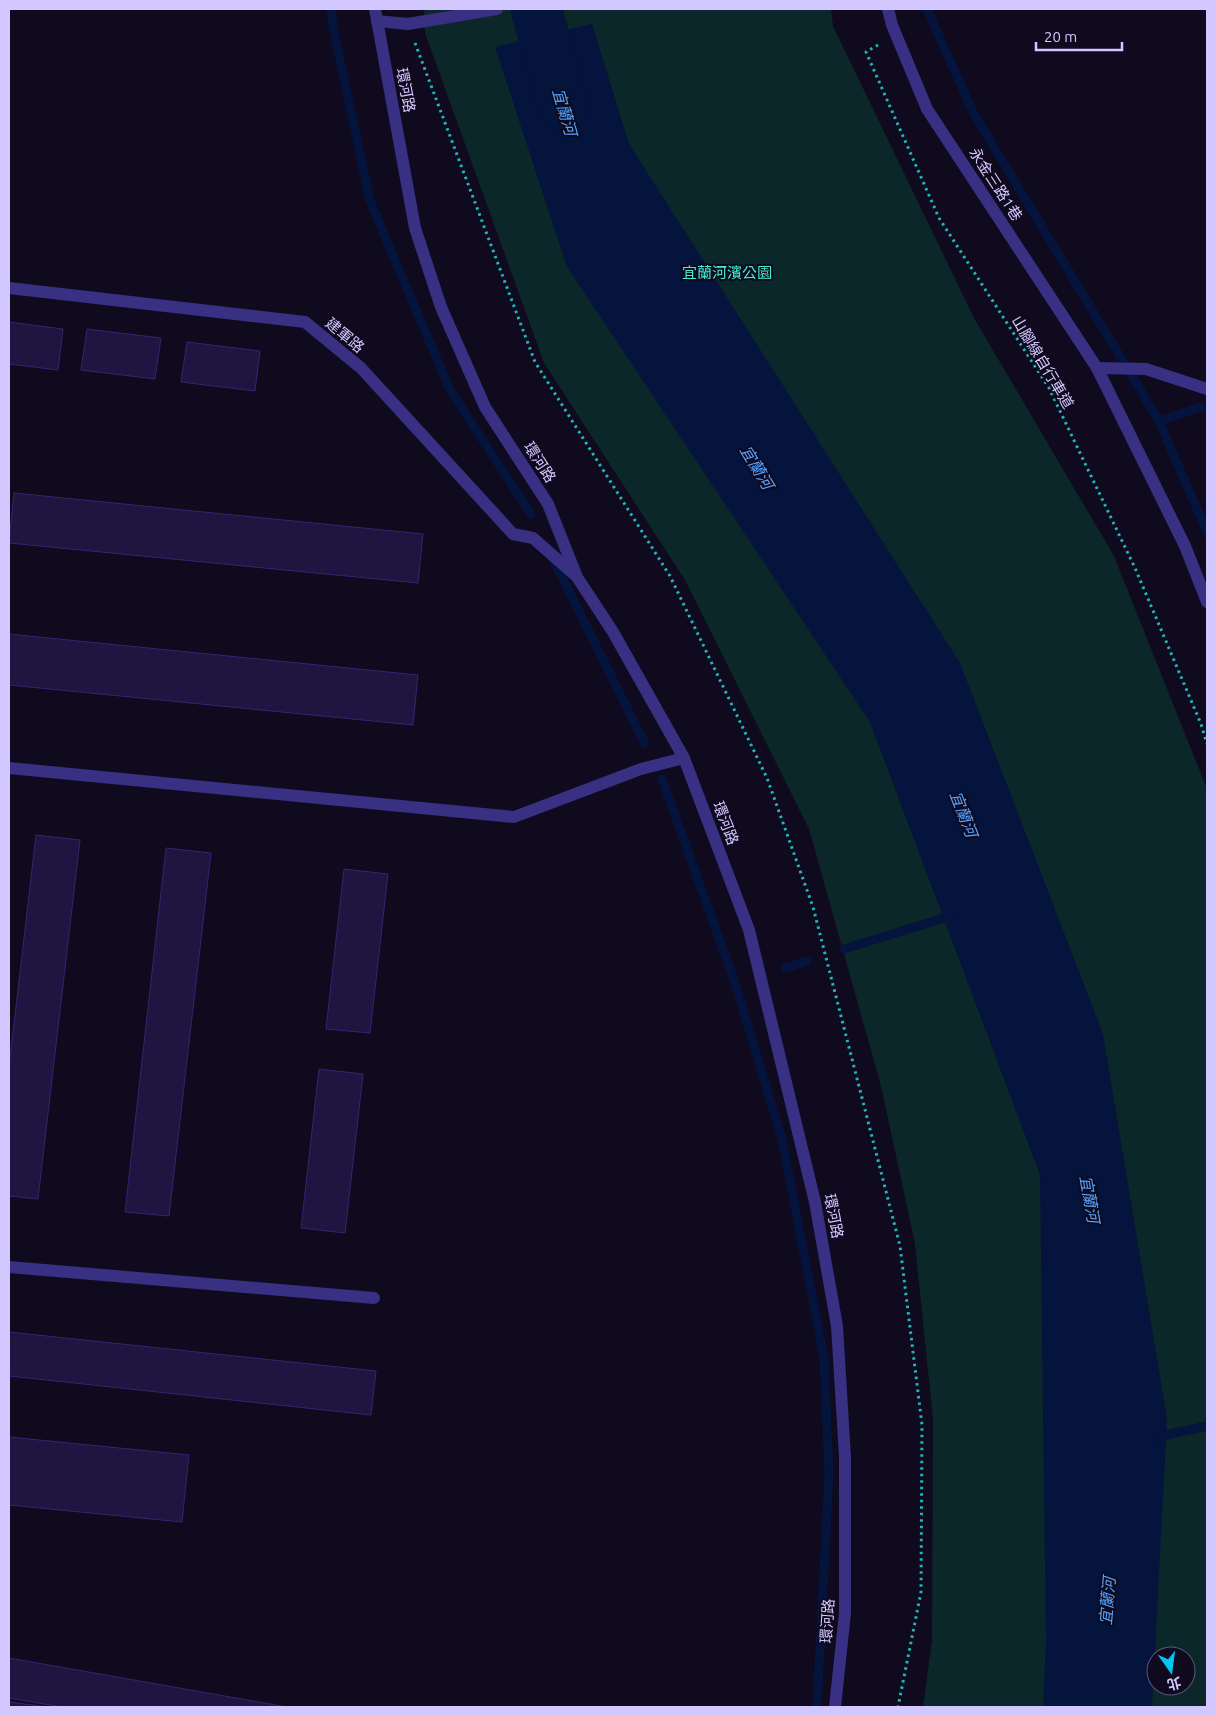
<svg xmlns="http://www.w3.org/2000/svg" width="1216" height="1716" viewBox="0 0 1216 1716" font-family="Ubuntu,'Noto Sans TC',sans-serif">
<rect width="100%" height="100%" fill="#0f0a1e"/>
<!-- green -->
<path fill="#0c2729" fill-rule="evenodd" d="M424,9H831L833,26L974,318L1114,556L1207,789V1707H923L932,1640L933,1419L915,1244L881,1086L809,829L685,580L544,363L425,33ZM1156,1656H1186V1686H1156Z"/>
<!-- water -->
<polygon fill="#04143d" points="592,24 629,144 960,663 1103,1034 1167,1419 1152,1707 1043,1707 1046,1641 1040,1175 870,722 567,267 495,47"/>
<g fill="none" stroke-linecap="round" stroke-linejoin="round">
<!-- stream -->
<g stroke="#04143d" stroke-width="9">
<polyline points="331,9 333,27 370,201 450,390 531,514"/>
<polyline points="927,9 973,112 1159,421 1207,532"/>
<polyline points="1159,421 1201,407"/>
<polyline points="553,559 645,744"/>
<polyline points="662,779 735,983 782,1139 824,1358 829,1473 817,1707"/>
<polyline points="844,949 954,915"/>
<polyline points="785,968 807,961"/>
<polyline points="1156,1437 1207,1426"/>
</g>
<!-- river -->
<polyline stroke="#04143d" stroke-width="51" points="536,9 563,104"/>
</g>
<!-- building -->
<g fill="#201441" stroke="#382370">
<polygon points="9,322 63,329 58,370 9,364"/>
<polygon points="87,329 161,338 155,379 81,370"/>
<polygon points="187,342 260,351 255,391 181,382"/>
<polygon points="14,493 423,534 418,583 9,543"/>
<polygon points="9,634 418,675 413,725 9,685"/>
<polygon points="36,835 80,840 38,1199 9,1196 9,1067"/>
<polygon points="166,848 211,853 169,1216 125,1212"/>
<polygon points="344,869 388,874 370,1033 326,1029"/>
<polygon points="319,1069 363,1074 345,1233 301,1228"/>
<polygon points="9,1332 376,1371 371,1415 9,1376"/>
<polygon points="9,1437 189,1455 182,1522 9,1505"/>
<polygon points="9,1658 287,1707 62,1707 9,1698"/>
<polygon points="9,1702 49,1707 9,1707"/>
</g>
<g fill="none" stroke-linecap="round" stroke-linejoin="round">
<!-- path -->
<g stroke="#1fb7ba" stroke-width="3" stroke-dasharray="2.5 4" stroke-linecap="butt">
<polyline points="415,43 535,362 670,576 767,778 813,907 900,1246 922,1425 921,1592 898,1707"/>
<polyline points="878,45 866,52 939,218 1049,388 1135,568 1201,724 1207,744"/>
</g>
<!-- lane -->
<g stroke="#392f83" stroke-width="12">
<polyline points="9,768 514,817 641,769 684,758"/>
<polyline points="9,1267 374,1298"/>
</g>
<!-- street -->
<g stroke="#392f83" stroke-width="12">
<polyline points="375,9 415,228 441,307 485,407 548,504 577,577 613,632 684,758 749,930 815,1202 837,1326 845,1457 845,1613 835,1707"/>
<polyline points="888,9 892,25 927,109 1097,368 1185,546 1207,602"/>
<polyline points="377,21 408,24 497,9"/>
<polyline points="9,288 305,322 361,368 513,534 533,538 575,575"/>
<polyline points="1097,368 1146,369 1207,389"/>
</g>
</g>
<g text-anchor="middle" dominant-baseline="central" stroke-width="4" stroke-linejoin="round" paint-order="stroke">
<!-- street labels -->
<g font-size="15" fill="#d2c7ff" stroke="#0f0a1e">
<text transform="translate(406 90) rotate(79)">環河路</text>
<text transform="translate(996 184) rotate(57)">永金三路1巷</text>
<text transform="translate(345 335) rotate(40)">建軍路</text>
<text transform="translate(1043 362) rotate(59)">山腳線自行車道</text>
<text transform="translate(540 462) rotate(57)">環河路</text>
<text transform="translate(726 823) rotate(69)">環河路</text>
<text transform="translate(834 1216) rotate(79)">環河路</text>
<text transform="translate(827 1621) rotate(-86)">環河路</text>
</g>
<!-- park labels -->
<g font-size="15" fill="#46ecd0" stroke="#0f0a1e">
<text x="727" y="272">宜蘭河濱公園</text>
</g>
<!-- water labels -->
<g font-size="16" font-style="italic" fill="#55a2ff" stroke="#0f0a1e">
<text transform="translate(565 112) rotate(74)">宜蘭河</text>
<text transform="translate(757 467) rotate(59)">宜蘭河</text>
<text transform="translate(964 814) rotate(69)">宜蘭河</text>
<text transform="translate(1090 1199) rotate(80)">宜蘭河</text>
<text transform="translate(1107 1601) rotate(-85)">宜蘭河</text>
</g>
</g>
<!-- border -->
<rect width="1216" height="1716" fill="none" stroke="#d2c7ff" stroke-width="20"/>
<!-- north arrow -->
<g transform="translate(1171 1671) rotate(166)"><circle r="24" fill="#0f0a1e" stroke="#5d5678"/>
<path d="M0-4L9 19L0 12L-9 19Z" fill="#00c6f2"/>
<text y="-8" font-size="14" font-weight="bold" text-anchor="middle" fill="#d2c7ff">北</text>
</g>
<!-- scale -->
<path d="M1036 42v8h86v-8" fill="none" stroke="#d2c7ff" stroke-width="2.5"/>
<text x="1044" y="42" font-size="15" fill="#d2c7ff" stroke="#0f0a1e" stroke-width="4" paint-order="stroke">20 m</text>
</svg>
